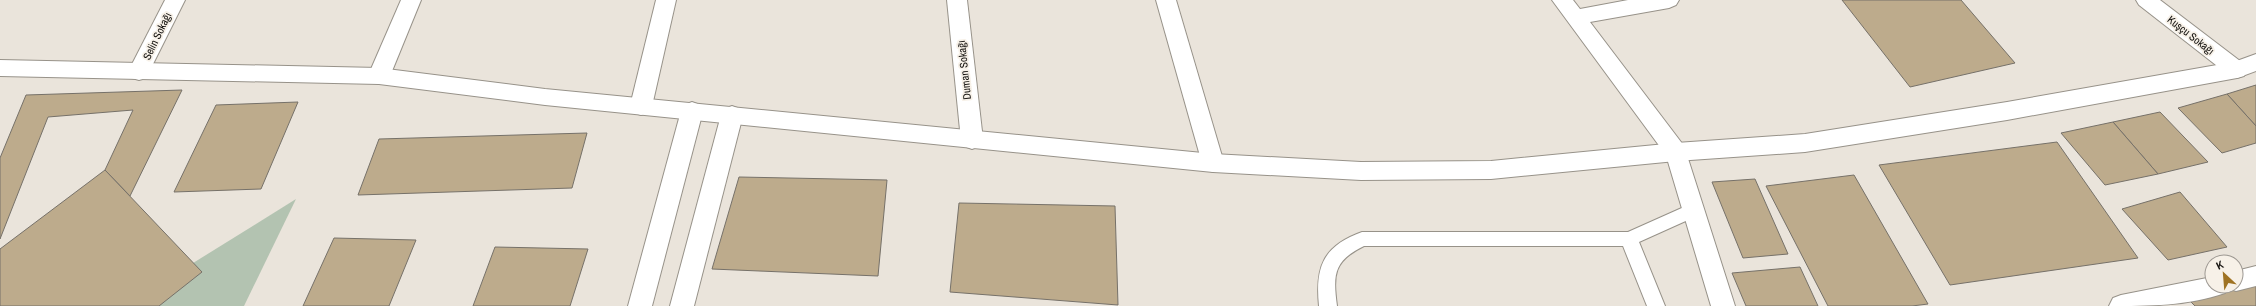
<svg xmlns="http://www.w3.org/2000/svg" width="2256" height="306" viewBox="0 0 2256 306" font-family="'Archivo Narrow',sans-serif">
<rect width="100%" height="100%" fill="#eae4db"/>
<!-- green -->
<polygon fill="#b3c3b1" points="296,199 244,306 124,306"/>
<!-- building -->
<g fill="#bdab8c" stroke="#767169">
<polygon points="1842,0 1961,0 2015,63 1910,87"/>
<polygon points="2256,85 2256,126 2227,94"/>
<polygon points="182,90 130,196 105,170 133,110 48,117 0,239 0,158 26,95"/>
<polygon points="2227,94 2256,126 2256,143 2222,153 2178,108"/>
<polygon points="298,102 261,189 174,192 216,105"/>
<polygon points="2160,112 2208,162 2158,174 2113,122"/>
<polygon points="2113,122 2158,174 2105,185 2061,133"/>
<polygon points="587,133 572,188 358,195 379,139"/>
<polygon points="2057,142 2138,258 1950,285 1879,165"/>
<polygon points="105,170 202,272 159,306 0,306 0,249"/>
<polygon points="1854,175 1928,304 1912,306 1828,306 1766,186"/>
<polygon points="739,177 887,180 878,276 712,269"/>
<polygon points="1755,179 1788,254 1743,258 1712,182"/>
<polygon points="2180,192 2227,247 2168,260 2122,209"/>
<polygon points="959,203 1115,206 1118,305 950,292"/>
<polygon points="334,238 416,240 389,306 303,306"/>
<polygon points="495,247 588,249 570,306 473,306"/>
<polygon points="1800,267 1818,306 1746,306 1732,273"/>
<polygon points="2256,284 2256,306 2195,306 2191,302"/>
</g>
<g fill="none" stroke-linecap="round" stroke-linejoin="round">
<!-- service casing -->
<g stroke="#979289" stroke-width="2">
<path id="service" d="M1693,203L1699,205L1701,210L1699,215L1639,242L1665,306H1647L1623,246H1364C1333,261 1333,275 1337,306H1319C1315,267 1323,246 1362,232H1628Z"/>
</g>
<!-- minor casing -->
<g stroke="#979289" stroke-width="2">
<g id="minor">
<polygon points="165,0 185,0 146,78 139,80 132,78 128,72"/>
<polygon points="401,0 421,0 390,76 386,82 379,84 372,82 368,76"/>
<polygon points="656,0 676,0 652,106 649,112 641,115 633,112 630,106"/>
<polygon points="947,0 967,0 983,140 980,146 972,149 964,146 961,140"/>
<polygon points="1156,0 1176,0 1224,163 1221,169 1213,172 1205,169 1202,163"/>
<polygon points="1552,0 1573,0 1580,9 1628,0 1679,0 1676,5 1669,8 1590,22 1684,146 1735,306 1711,306 1666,155"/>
<polygon points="2136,0 2160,0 2244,64 2247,70 2244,76 2237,78 2230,76 2139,5"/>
<polygon points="692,102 700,105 703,111 652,306 628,306 681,111 684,105"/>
<polygon points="732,106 740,109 743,115 694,306 670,306 721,115 724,109"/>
<path d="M2256,266V286L2236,291L2228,288L2225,293C2188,306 2149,306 2109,306L2113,298L2121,295L2212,277V286H2236V271Z"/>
</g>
</g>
<!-- tertiary casing -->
<g stroke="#979289" stroke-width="2">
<polygon id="tertiary" points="2256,54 2256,71 2237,78 2007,120 1805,152 1676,161 1491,179 1361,180 1213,172 545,105 379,84 0,76 0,60 379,68 545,89 1213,154 1361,162 1491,161 1676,143 1805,134 2007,102 2234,62"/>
</g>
<!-- service -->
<use href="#service" fill="#fff" fill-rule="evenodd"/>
<!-- minor -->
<use href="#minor" fill="#fff" fill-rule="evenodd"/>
<!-- tertiary -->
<use href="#tertiary" fill="#fff" fill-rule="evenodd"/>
</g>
<g text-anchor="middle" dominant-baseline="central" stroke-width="3.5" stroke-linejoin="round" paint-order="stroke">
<!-- street labels -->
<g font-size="11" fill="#151310" stroke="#f7f1e8">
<text transform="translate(2191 35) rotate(38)">Kuşçu Sokağı</text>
<text transform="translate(157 36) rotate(-64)">Selin Sokağı</text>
<text transform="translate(964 70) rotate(-96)">Duman Sokağı</text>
</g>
</g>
<!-- north arrow -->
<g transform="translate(2224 274) rotate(334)"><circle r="19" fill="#f7f1e8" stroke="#9d9892"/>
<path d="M0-3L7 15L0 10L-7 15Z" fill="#9f7323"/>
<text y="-6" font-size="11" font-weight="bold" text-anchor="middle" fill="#151310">K</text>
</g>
</svg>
